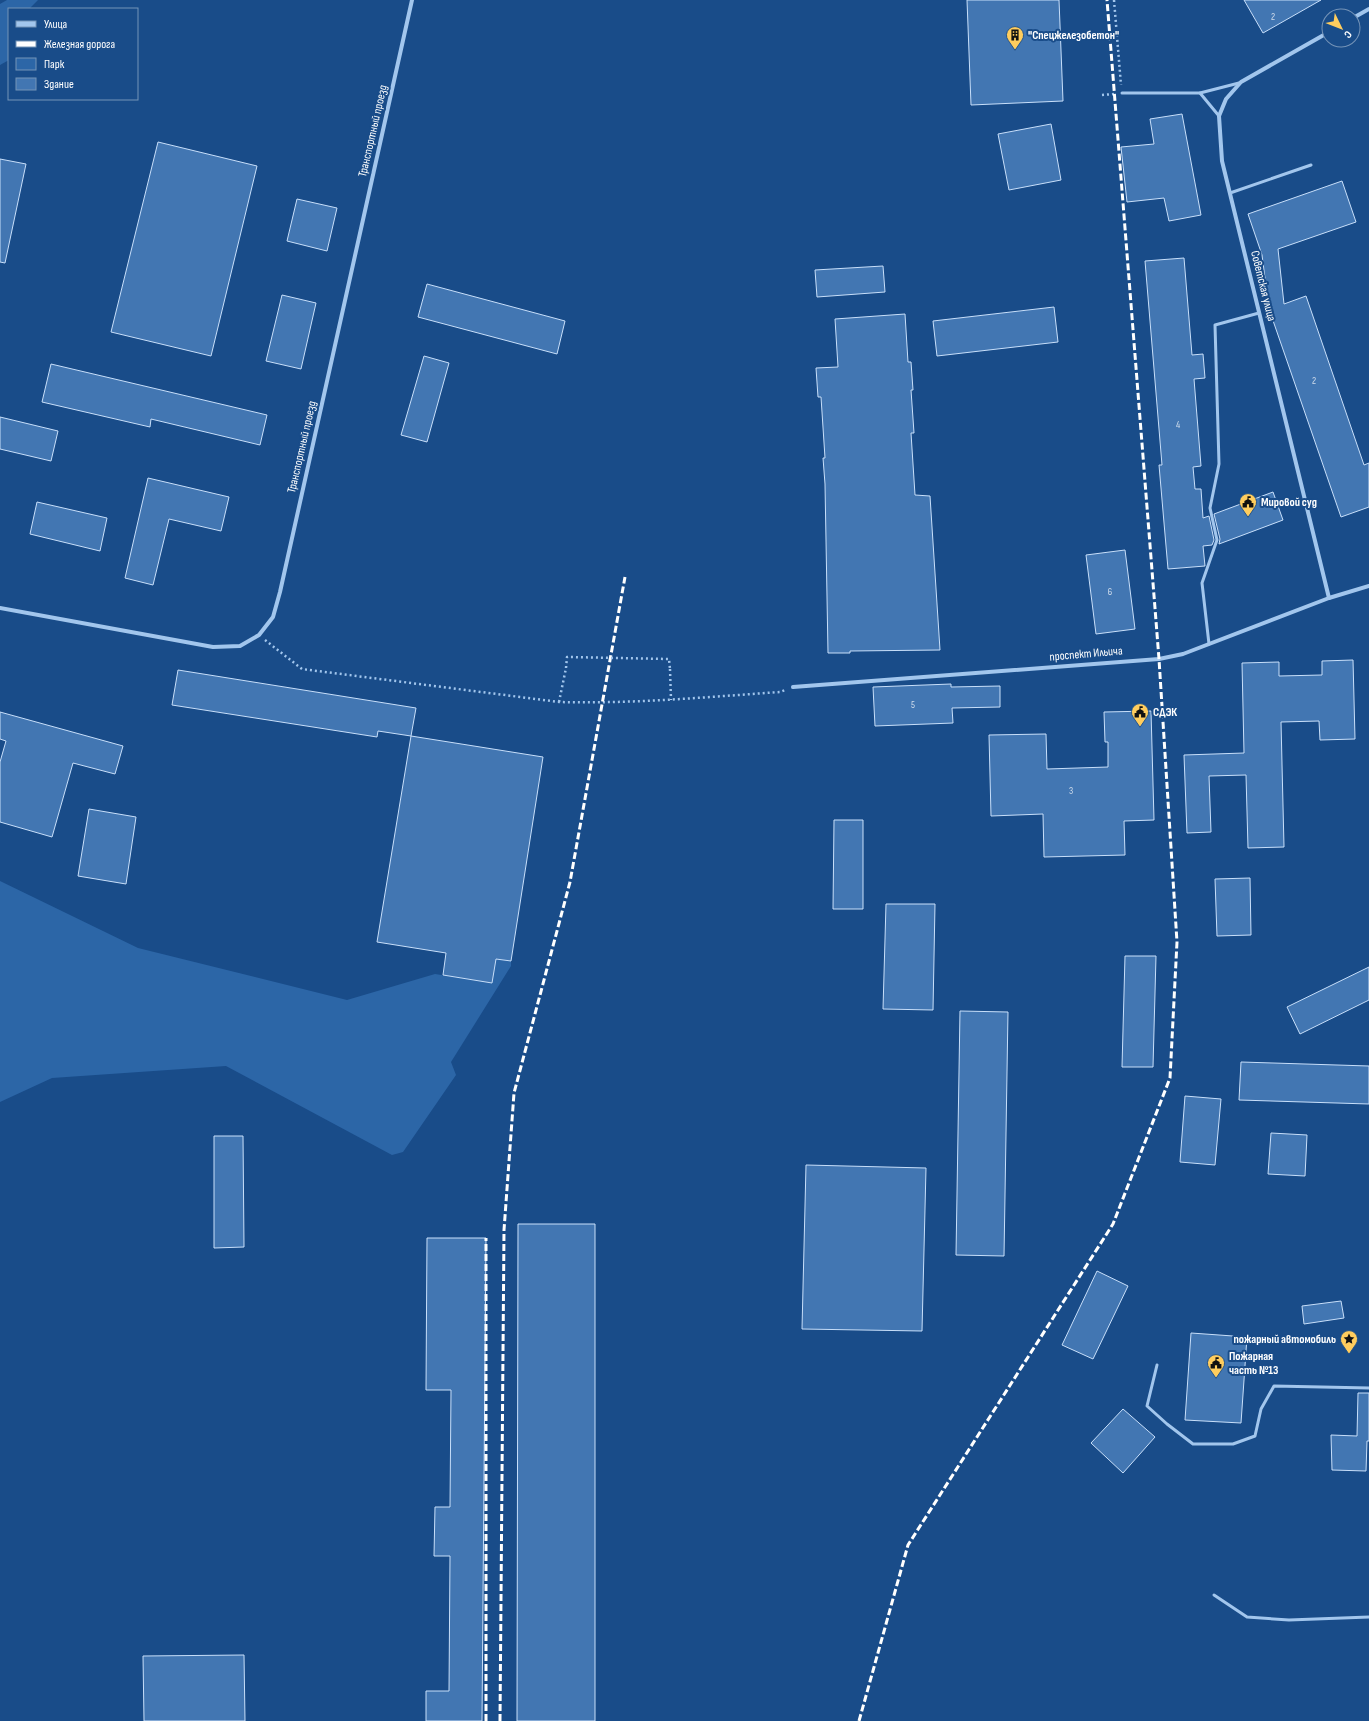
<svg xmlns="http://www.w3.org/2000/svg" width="1369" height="1721" viewBox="0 0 1369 1721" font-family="'Sofia Sans Condensed',sans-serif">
<rect width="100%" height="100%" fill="#194c89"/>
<!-- green -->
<g fill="#2c66a7">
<polygon points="7,0 38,0 29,9 9,9 9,60 0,65 0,4"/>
<polygon points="0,881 138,948 347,1000 435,974 492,983 496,959 511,961 511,966 451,1062 456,1075 403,1152 392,1155 226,1066 52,1078 0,1102"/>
</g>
<!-- building -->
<g fill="#4276b2" stroke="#c8dffa">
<polygon points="967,0 1059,0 1063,101 971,105"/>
<polygon points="1244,0 1321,0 1263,33"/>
<polygon points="1182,114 1201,215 1169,221 1164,198 1127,202 1121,147 1154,144 1150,119"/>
<polygon points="1051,124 1061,180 1009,190 998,134"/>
<polygon points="158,142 257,166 211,356 111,332"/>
<polygon points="0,159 26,164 5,263 0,262"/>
<polygon points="1342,181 1356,222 1278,249 1284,304 1306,296 1364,465 1369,463 1369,507 1341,517 1269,309 1262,255 1248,214"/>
<polygon points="297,199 337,208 327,251 287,241"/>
<polygon points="1184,258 1192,355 1203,354 1205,378 1194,379 1201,466 1193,467 1195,489 1201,489 1203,518 1209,516 1214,540 1212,545 1203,546 1205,566 1168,569 1159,465 1162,465 1145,261"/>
<polygon points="883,266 885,292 817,297 815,270"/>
<polygon points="427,284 565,321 557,354 418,317"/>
<polygon points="282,295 316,303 301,369 266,361"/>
<polygon points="1054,307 1058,342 937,356 933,321"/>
<polygon points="905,314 908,362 911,362 913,390 911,390 914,433 911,433 915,495 930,496 940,650 850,651 850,653 828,653 825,484 823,458 825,458 821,397 818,397 816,368 838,367 835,319"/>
<polygon points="424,356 449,363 427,442 401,435"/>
<polygon points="51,364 267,415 260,445 151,419 150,427 42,402"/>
<polygon points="0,417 58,431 51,461 0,449"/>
<polygon points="148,478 229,497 221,531 169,519 153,585 125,578"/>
<polygon points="1273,492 1283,520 1219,544 1220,539 1214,514"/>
<polygon points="37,502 107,518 100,551 30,534"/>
<polygon points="1125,550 1135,629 1096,634 1086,555"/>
<polygon points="1353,660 1355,739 1320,740 1319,721 1281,722 1284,847 1248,848 1246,775 1209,776 1211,832 1187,833 1184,755 1244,753 1242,663 1279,662 1279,676 1322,675 1322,661"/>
<polygon points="178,670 416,708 411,736 378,731 377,737 172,705"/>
<polygon points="951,684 951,687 1000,686 1000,707 952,708 953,723 875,726 873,687"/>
<polygon points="1151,711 1154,820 1124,821 1125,855 1044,857 1043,814 991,816 989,735 1046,734 1047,769 1108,767 1108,742 1105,742 1104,712"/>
<polygon points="0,712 123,746 115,774 73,763 52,837 0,822 0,762 6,741 0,739"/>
<polygon points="411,736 543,757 511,961 496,959 492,983 443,975 446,953 377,942"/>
<polygon points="89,809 136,817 126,884 78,876"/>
<polygon points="834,820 863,820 863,909 833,909"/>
<polygon points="1250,878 1251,935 1217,936 1215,879"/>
<polygon points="886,904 935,904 933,1010 883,1009"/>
<polygon points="1125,956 1156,956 1153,1067 1122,1067"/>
<polygon points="1369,967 1369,1000 1300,1034 1287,1007"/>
<polygon points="960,1011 1008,1012 1004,1256 956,1255"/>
<polygon points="1241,1062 1369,1066 1369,1104 1239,1100"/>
<polygon points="1185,1096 1221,1099 1215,1165 1180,1162"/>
<polygon points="1271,1133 1307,1135 1305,1176 1268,1174"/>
<polygon points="214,1136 243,1136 244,1247 214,1248"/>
<polygon points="806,1165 926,1168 922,1331 802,1329"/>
<polygon points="518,1224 595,1224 595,1721 517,1721"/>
<polygon points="427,1238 486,1238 482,1721 426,1721 426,1691 449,1691 450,1556 434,1556 435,1507 450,1507 451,1390 426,1390"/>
<polygon points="1097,1271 1128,1286 1093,1359 1062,1345"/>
<polygon points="1341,1301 1344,1318 1304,1324 1302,1306"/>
<polygon points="1191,1333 1247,1337 1241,1423 1185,1420"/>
<polygon points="1358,1393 1369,1393 1369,1441 1367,1441 1366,1471 1332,1470 1331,1435 1357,1436"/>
<polygon points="1123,1409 1155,1437 1123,1473 1091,1443"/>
<polygon points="244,1655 245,1721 144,1721 143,1656"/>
</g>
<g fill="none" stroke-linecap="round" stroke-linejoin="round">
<!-- path -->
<g stroke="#a2c6ed" stroke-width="2.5" stroke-dasharray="2 3" stroke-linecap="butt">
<polyline points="1114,0 1121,85"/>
<polyline points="1102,95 1114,94"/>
<path d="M265,640L302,669L559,702C633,704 707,697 780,692L785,690"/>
<polyline points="670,669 671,700"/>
<polyline points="559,702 566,668"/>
</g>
<!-- service -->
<g stroke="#a2c6ed" stroke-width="3">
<polyline points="1122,93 1200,93 1239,83"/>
<polyline points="1200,93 1219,116"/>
<polyline points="1230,193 1311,165"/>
<polyline points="1209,644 1202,583 1217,540 1210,508 1219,464 1215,325 1259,313"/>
<polyline points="1157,1365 1147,1406 1167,1424 1193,1444 1233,1444 1255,1436 1261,1409 1274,1386 1369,1388"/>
<polyline points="1214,1595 1247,1617 1289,1620 1369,1617"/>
</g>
<!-- minor -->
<g stroke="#a2c6ed" stroke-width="4">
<polyline points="1353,18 1369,9"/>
<polyline points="1329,32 1241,82 1226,99 1219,116 1222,161 1329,598"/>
<polyline points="0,608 213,647 240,646 259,635 273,617 280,592 412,0"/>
<polyline points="793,687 1159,659 1183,654 1329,598 1369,586"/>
</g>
<!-- rail -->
<g stroke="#fff" stroke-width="3" stroke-dasharray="7 3" stroke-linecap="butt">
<polyline points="486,1721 486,1238"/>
<polyline points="500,1721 504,1230 514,1093 570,882 625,577"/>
<polyline points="859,1721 908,1545 1113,1224 1170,1078 1177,942 1159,659 1107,0"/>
</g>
<!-- path-bridge -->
<polyline stroke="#a2c6ed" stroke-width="2.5" stroke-dasharray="2 3" stroke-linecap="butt" points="566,668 567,657 669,659 670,669"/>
</g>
<!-- icons -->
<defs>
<g id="building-pin" transform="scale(0.9)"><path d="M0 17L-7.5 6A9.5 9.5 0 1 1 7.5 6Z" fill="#ffcd5e" stroke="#194c89"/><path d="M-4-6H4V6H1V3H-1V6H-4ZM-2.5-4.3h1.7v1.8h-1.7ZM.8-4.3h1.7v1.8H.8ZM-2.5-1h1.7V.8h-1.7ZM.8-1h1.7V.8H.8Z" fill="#111"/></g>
<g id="civic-pin" transform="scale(0.9)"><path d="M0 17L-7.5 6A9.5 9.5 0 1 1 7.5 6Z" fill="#ffcd5e" stroke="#194c89"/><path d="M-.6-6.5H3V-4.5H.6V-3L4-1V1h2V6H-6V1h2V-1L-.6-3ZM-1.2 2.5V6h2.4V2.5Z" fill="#111"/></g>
<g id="sight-pin" transform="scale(0.9)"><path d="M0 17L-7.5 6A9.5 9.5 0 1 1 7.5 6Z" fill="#ffcd5e" stroke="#194c89"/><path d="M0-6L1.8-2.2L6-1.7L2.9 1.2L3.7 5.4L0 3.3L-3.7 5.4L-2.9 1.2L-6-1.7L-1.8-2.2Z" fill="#111"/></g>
</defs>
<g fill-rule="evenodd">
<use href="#building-pin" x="1015" y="35"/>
<use href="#civic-pin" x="1248" y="502"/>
<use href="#civic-pin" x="1140" y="712"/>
<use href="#sight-pin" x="1349" y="1339"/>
<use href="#civic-pin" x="1216" y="1363"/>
</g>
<g text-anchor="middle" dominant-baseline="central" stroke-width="4" stroke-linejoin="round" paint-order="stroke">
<!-- number labels -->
<g font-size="10" fill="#d0ddec">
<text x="1273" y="17">2</text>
<text x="1314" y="381">2</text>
<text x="1178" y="425">4</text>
<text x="1110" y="592">6</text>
<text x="913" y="705">5</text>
<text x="1071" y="791">3</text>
</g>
<!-- poi labels -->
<g font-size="12" font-weight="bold" fill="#fff" stroke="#194c89" text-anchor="start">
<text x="1028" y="35">"Спецжелезобетон"</text>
<text x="1261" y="502">Мировой суд</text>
<text x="1153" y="712">СДЭК</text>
<text x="1336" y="1339" text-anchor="end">пожарный автомобиль</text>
<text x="1229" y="1356">Пожарная<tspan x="1229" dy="14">часть №13</tspan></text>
</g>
<!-- street labels -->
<g font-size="12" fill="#fff" stroke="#194c89">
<text transform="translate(373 131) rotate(-77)">Транспортный проезд</text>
<text transform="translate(1263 286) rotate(76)">Советская улица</text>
<text transform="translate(302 447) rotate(-77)">Транспортный проезд</text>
<text transform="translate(1086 654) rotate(-5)">проспект Ильича</text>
</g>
</g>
<!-- legend -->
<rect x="8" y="8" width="130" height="92" fill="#194c89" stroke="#7594b8"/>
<rect x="16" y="21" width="20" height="6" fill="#a2c6ed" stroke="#7594b8"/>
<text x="44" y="28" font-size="12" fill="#ffffff">Улица</text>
<rect x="16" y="41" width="20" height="6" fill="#ffffff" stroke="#7594b8"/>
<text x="44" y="48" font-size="12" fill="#ffffff">Железная дорога</text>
<rect x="16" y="58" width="20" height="12" fill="#2c66a7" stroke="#7594b8"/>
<text x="44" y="68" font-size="12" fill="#ffffff">Парк</text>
<rect x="16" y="78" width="20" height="12" fill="#4276b2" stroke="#7594b8"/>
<text x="44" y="88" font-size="12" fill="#ffffff">Здание</text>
<!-- north arrow -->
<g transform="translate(1341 28) rotate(133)"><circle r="19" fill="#194c89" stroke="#7594b8"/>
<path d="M0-3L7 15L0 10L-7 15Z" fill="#ffcd5e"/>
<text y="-6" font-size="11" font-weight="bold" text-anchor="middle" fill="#ffffff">С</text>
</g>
</svg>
